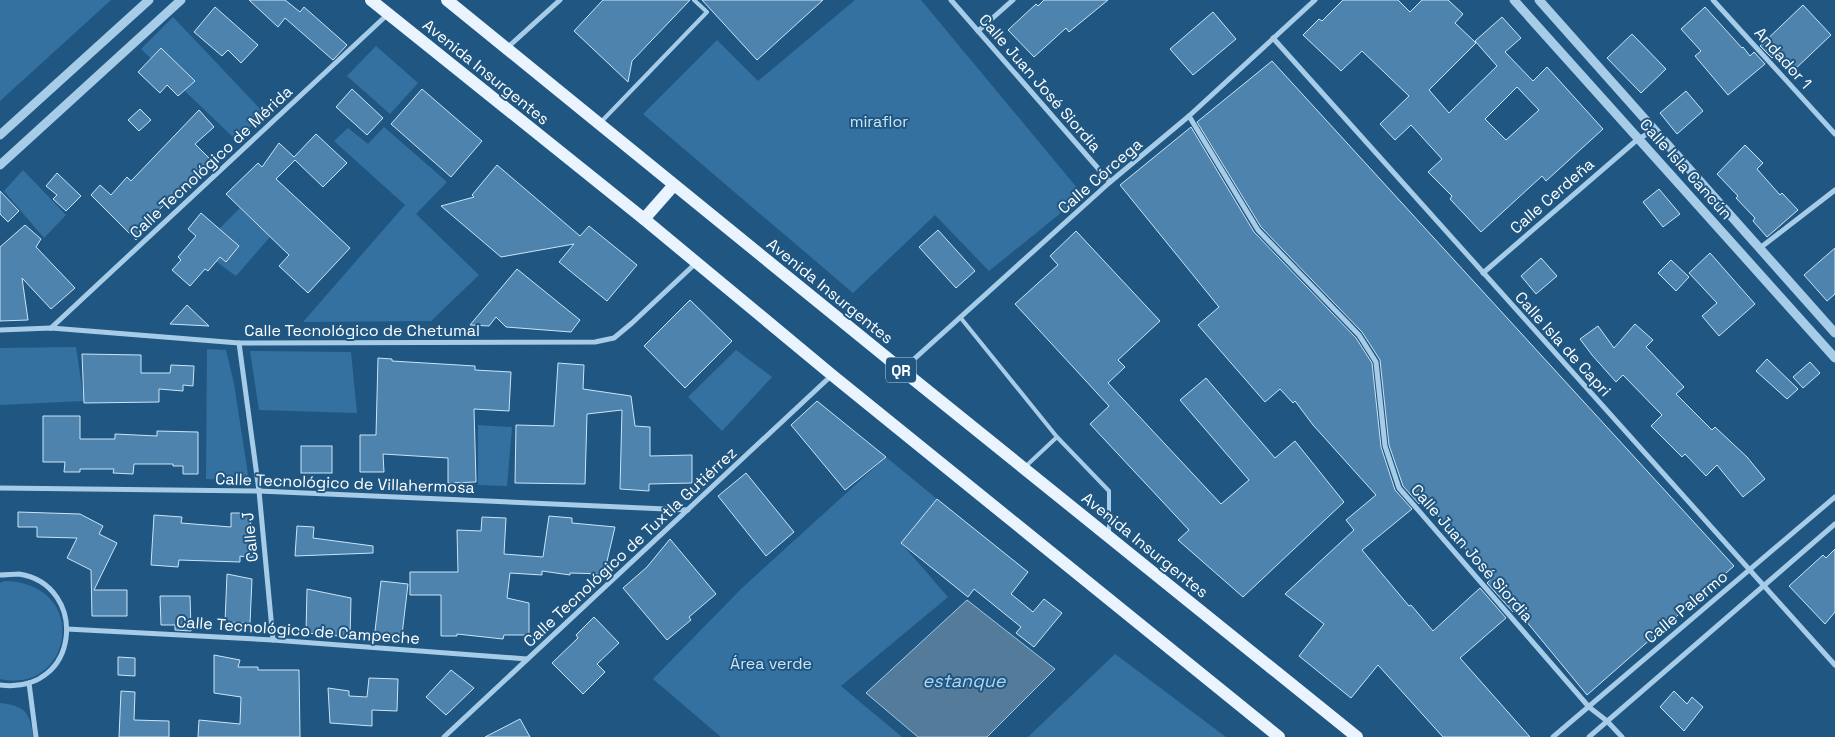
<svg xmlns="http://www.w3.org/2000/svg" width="1835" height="737" viewBox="0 0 1835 737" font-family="'Space Grotesk',sans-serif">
<rect width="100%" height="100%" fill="#205782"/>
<!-- green -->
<g fill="#3471a0">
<polygon points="0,0 111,0 0,101"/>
<polygon points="855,0 921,0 1083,195 989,271 935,215 853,293 643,114 717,40 758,81"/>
<polygon points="173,17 265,114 236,140 141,49"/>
<polygon points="376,46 418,83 390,114 347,76"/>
<polygon points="384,127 447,182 416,214 479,275 431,321 303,322 405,205 334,141 348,128 368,144"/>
<polygon points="23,170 66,215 44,238 4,191"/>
<polygon points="240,208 270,237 236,276 199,249"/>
<polygon points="76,347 84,401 0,405 0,348"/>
<polygon points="207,349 226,350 234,384 249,481 206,479"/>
<polygon points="736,350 772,377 722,431 688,397"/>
<polygon points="250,351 351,352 357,413 259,410"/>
<polygon points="478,425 512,427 507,486 478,485"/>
<polygon points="886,457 937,499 901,543 948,597 841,686 902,737 721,737 653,679 742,588"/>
<path d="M5,581C92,584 72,695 0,679V583Z"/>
<polygon points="1115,654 1226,737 1028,737"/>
<path d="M0,703C25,706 30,712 33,737H0Z"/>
</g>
<!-- water -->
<polygon fill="#547b9a" stroke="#9bc9ea" points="967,600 1055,669 987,737 918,737 866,693"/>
<!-- building -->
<g fill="#4d83ad" stroke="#cbe4f6" fill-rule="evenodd">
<polygon points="249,0 285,0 300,12 304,7 347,45 333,60 285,18 278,27"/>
<polygon points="603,0 690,0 632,61 628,82 574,31"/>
<polygon points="702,0 823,0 757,60"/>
<polygon points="1044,0 1108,0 1069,32 1066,28 1034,57 1008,30 1036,4 1038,6"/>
<path d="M1343,0H1398L1410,12L1422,0H1448L1463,14L1455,23L1476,43L1429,90L1449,113L1497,66L1475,41L1502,17L1521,38L1505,52L1533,81L1547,67L1603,129L1546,181L1542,176L1481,232L1450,199L1452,196L1428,172L1442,159L1411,125L1395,140L1380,124L1409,96L1362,51L1341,71L1303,35L1319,19L1322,21ZM1517,87L1539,110L1506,140L1485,119Z"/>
<polygon points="1803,5 1831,35 1791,73 1774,56 1772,58 1760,46"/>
<polygon points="215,7 258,45 241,63 228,50 222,56 194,32"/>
<polygon points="1705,7 1742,48 1743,47 1750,56 1754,52 1765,64 1728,95 1695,56 1701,51 1681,29"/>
<polygon points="1213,12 1236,39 1193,75 1170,49"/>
<polygon points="1632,34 1666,69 1641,93 1607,58"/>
<polygon points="161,48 195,81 178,96 167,85 160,93 138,72"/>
<polygon points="1272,61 1734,566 1587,695 1516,609 1513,612 1487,583 1491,579 1424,499 1419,504 1403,486 1389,445 1380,360 1362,332 1261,227 1197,122"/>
<polygon points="352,89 383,118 367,135 336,107"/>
<polygon points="422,89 482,141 451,177 391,124"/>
<polygon points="1686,91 1703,111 1677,134 1660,113"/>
<polygon points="140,109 151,120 139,131 128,120"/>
<polygon points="199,110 214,127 195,144 212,161 191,182 189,180 159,210 161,213 136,240 91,195 100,185 111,195 127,177 131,181"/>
<polygon points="1191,127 1254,232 1356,338 1372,363 1381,447 1395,490 1412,509 1362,550 1409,606 1411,605 1433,631 1480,588 1506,618 1460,658 1530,737 1443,737 1378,665 1351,698 1299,656 1324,624 1285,594 1354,530 1346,520 1376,495 1313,425 1295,401 1293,403 1280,389 1265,402 1198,325 1219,307 1120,185"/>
<polygon points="316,134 347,163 323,187 295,160 276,179 350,248 308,293 279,266 289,255 226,194 258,163 262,167 279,143 294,157"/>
<polygon points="1745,145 1763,163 1757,169 1780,195 1782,193 1798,210 1767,237 1753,221 1755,218 1736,198 1738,196 1717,174"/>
<polygon points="497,165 580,236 589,226 637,265 607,301 559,262 574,244 501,257 441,206 474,197 472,195"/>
<polygon points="57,173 81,196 66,211 53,199 57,195 46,186"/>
<polygon points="1659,189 1680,214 1663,227 1643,202"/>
<polygon points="0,191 19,211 8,222 0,214"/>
<polygon points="201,213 239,246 226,262 220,257 208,271 205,269 190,286 172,270 181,260 178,257 196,236 188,229"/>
<polygon points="25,225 41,239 36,247 75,288 51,309 22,278 28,320 0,321 0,247"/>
<polygon points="938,230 975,271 956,288 919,247"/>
<polygon points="1076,231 1160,321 1118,360 1125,367 1108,383 1221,504 1249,480 1180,400 1206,378 1275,458 1295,441 1344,502 1243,597 1178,540 1189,530 1090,424 1109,406 1015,304 1058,265 1050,256"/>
<polygon points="1835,248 1835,294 1827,301 1804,275"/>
<polygon points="1710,253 1755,304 1719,336 1702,316 1717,303 1689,273"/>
<polygon points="1541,258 1557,276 1536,294 1521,276"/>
<polygon points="1671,260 1689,277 1676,291 1658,273"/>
<polygon points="517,269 580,320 571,332 506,327 496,317 489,326 470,325"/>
<polygon points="690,300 732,341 685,388 644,346"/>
<polygon points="187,305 209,326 170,324"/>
<polygon points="1635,324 1653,340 1646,347 1684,387 1676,394 1712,430 1715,427 1747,457 1765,479 1743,497 1717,465 1706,476 1685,454 1682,457 1651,426 1662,415 1623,375 1616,382 1592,355 1580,339 1598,326 1614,348"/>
<polygon points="82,354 141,355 141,373 170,373 171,365 194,366 193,386 183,385 183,391 159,389 159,402 84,403"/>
<polygon points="378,358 392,359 392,361 475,366 475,370 511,372 509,411 474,409 476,482 448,483 448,458 383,454 384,472 360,472 360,435 376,435"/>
<polygon points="1767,359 1798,389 1787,399 1756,371"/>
<polygon points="1810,362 1820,373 1803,388 1793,377"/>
<polygon points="558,363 584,365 583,389 631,396 635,426 650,427 650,456 692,455 692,483 649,484 649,491 620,489 622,410 587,414 585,484 515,483 516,425 554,426"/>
<polygon points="817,401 886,457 845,490 791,425"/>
<polygon points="43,416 80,416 80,439 115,439 115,434 157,436 157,431 198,432 198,474 183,474 183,466 173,466 173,464 134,464 133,474 113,473 114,469 80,469 80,472 64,472 65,462 43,462"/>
<rect x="301" y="446" width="31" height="27"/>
<polygon points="746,473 794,532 766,556 718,496"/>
<polygon points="937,499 1028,572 1011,594 1033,612 1044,599 1062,613 1034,647 1016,633 1021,627 974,589 968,597 901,543"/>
<polygon points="18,512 80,514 103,526 99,534 117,543 94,590 127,590 127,616 92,616 91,570 67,558 77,538 37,537 37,527 18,527"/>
<polygon points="231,513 250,513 253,558 240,556 240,562 179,560 178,567 151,565 154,515 182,517 181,523 231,527"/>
<polygon points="549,516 572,518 572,523 615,527 604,574 570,573 570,575 542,571 542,575 510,573 507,598 529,603 529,635 504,635 503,639 457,634 457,636 441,636 441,595 410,595 410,572 458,572 457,530 481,531 482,517 506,518 504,554 543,557"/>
<polygon points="297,526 314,527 313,538 373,546 373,553 295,556"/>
<polygon points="670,539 716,594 689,617 691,620 667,640 623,588 647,567"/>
<polygon points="1835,549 1835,612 1825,624 1789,586 1823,555 1826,558"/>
<polygon points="227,574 252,579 250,623 225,622"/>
<polygon points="381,581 408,584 401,643 374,639"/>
<polygon points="307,589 351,598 350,637 306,633"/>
<polygon points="160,596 190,596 191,631 175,630 175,625 161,625"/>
<polygon points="594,617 619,643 597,664 605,672 583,694 552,663 578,638 576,635"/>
<polygon points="214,655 240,660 238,667 258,667 258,670 299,670 300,737 198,737 199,720 240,724 241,697 214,693"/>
<polygon points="118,657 135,658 135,676 118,675"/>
<polygon points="451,670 474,688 446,715 426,697"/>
<polygon points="369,678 398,679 397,711 372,710 372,726 330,723 328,688 349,691 349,696 367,697"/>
<polygon points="121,691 135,692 134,720 169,721 169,737 119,737"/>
<polygon points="1674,691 1687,704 1692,697 1703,707 1684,731 1660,707"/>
<polygon points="520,719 530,737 485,737"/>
</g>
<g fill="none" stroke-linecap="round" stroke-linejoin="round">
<!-- service -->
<g stroke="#a7cce8" stroke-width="4">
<polyline points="601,122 707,12 694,0"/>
<polyline points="960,317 1057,437 1109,491 1109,533"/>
<polyline points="1025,467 1057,437"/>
</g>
<!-- minor -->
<g stroke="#a7cce8" stroke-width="5">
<polyline points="951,0 1110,182"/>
<polyline points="1713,0 1835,134"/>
<polyline points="978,31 1013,0"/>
<polyline points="1273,38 1835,665"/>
<polyline points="507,48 560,0"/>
<polyline points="1189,116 1258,230 1359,335 1376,362 1385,446 1399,488 1589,707 1607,721 1622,737"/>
<polyline points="1760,248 1835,190"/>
<polyline points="1483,273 1638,139 1655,130"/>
<polyline points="51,328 388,14"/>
<polyline points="0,330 51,328 239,343 595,342 614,338 632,323 696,263"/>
<polyline points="239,343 259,491 273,640"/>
<polyline points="902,370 1110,182 1189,116 1315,0"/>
<polyline points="0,488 259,491 688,510"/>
<path d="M0,575C6,575 13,574 19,574C89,585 81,695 0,685"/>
<polyline points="67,629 273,640 527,659"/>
<polyline points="29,683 36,737"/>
<polyline points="444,737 832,375"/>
<polyline points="1553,737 1835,497"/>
<polyline points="1589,737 1835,524"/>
</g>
<!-- tertiary -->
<g stroke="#a7cce8" stroke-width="9">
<polyline points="1514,0 1835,358"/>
<polyline points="1539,0 1835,333"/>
<polyline points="0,135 149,0"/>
<polyline points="0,165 181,0"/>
</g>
<!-- primary -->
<g stroke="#eaf4fe" stroke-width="12">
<polyline points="371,0 644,219 832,375 1279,737"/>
<polyline points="447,0 902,370 1357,737"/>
<polyline points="644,219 674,185"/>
</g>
</g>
<g text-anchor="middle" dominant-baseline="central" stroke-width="4" stroke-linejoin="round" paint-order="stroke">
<!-- shield labels -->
<rect fill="#205782" stroke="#bccdda" stroke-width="1" x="886" y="357.5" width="30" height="25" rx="4"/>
<g font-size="15" font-weight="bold" fill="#fff">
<text x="901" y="370">QR</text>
</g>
<!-- street labels -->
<g font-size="16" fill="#fff" stroke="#205782">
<text transform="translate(1783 58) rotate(48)">Andador 1</text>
<text transform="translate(486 72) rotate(39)">Avenida Insurgentes</text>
<text transform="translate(1040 83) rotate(49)">Calle Juan José Siordia</text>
<text transform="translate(211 162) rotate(-43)">Calle Tecnológico de Mérida</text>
<text transform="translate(1686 169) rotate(48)">Calle Isla Cancún</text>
<text transform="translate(1100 176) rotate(-41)">Calle Córcega</text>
<text transform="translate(1552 196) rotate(-41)">Calle Cerdeña</text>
<text transform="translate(830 291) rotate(39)">Avenida Insurgentes</text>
<text x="362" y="330">Calle Tecnológico de Chetumal</text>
<text transform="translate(1563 344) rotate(48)">Calle Isla de Capri</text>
<text transform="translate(345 483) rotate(2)">Calle Tecnológico de Villahermosa</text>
<text transform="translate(250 537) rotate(-96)">Calle J</text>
<text transform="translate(1145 545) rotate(39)">Avenida Insurgentes</text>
<text transform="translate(630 547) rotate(-43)">Calle Tecnológico de Tuxtla Gutiérrez</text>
<text transform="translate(1472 553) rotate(49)">Calle Juan José Siordia</text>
<text transform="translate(1686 607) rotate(-40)">Calle Palermo</text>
<text transform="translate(298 630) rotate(4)">Calle Tecnológico de Campeche</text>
</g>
<!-- park labels -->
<g font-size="16" fill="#cbe4f6" stroke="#205782">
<text x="879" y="121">miraflor</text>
<text x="771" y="663">Área verde</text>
</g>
<!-- water labels -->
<g font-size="18" font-style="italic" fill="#b2d6f0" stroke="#205782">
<text x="964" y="680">estanque</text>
</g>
</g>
</svg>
